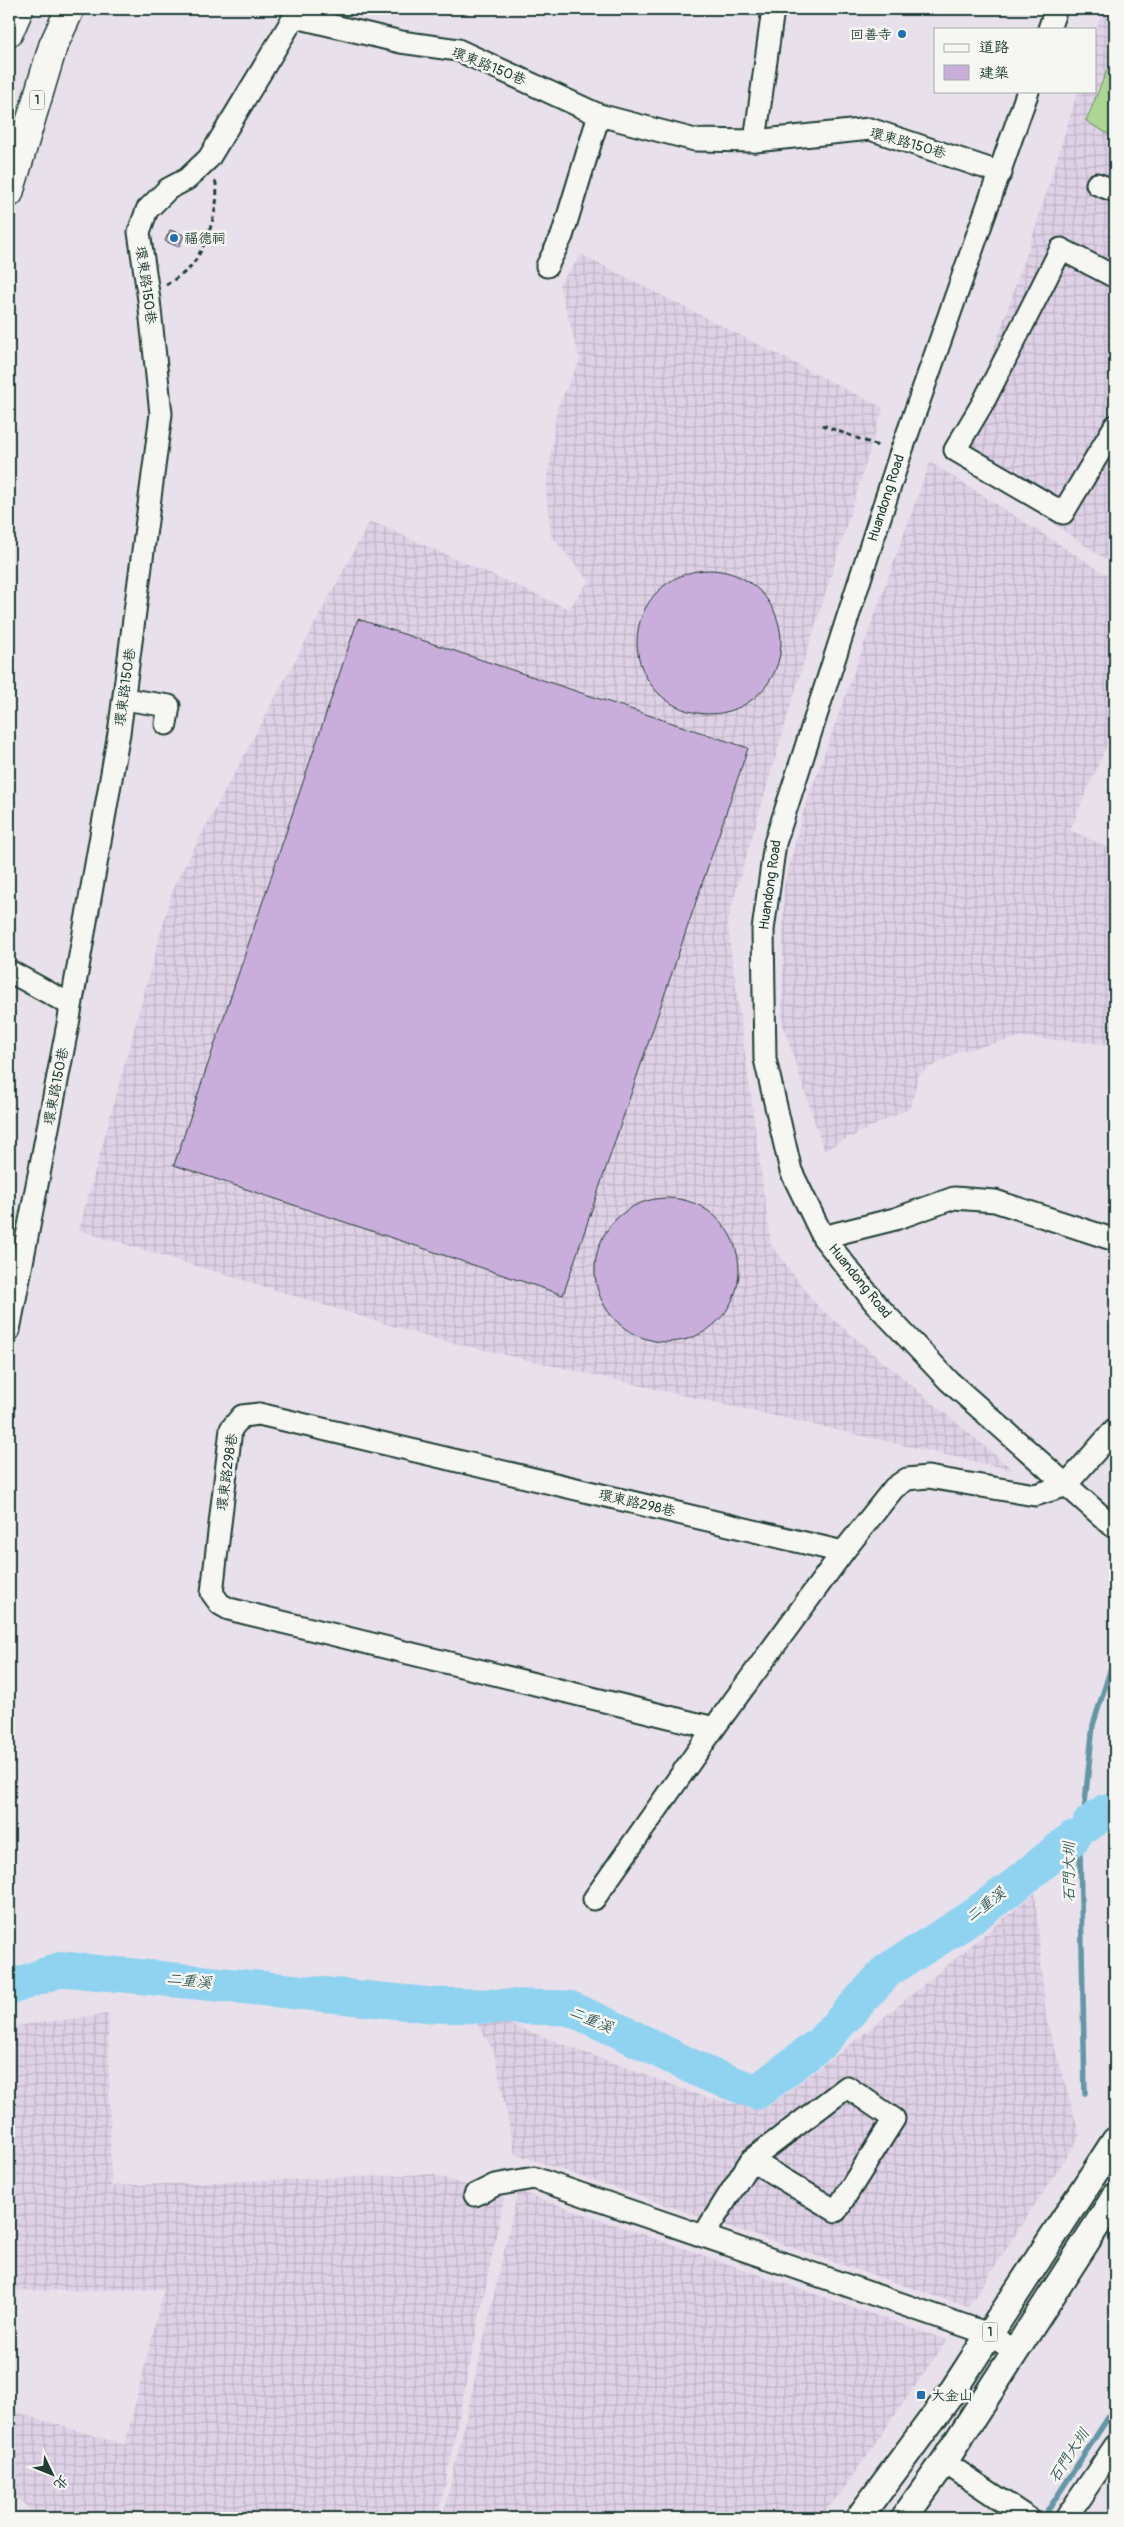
<svg xmlns="http://www.w3.org/2000/svg" width="1124" height="2527" viewBox="0 0 1124 2527" font-family="Pangolin,'LXGW WenKai TC',sans-serif">
<defs>
<pattern id="industrial-grid" width="8" height="8" patternUnits="userSpaceOnUse" patternTransform="scale(1.25)"><rect width="8" height="8" fill="#dfd1e6"/><path d="M0 4h8M4 0v8" fill="none" stroke="#bfb4c6"/></pattern>
</defs>
<rect width="100%" height="100%" fill="#e8e0eb"/>
<filter id="ink" filterUnits="userSpaceOnUse"><feTurbulence type="fractalNoise" baseFrequency=".02" numOctaves="2"/><feDisplacementMap in="SourceGraphic" scale="10" xChannelSelector="R" yChannelSelector="G"/><feConvolveMatrix kernelMatrix="1 2 1 2 8 2 1 2 1" color-interpolation-filters="sRGB"/></filter>
<g filter="url(#ink)">
<!-- industrial -->
<g fill="url(#industrial-grid)">
<polygon points="1103,9 1115,9 1115,566 957,457 1036,226 1078,91 1095,91 1095,34"/>
<polygon points="582,255 883,408 794,694 727,922 771,1245 818,1307 1013,1470 435,1339 79,1230 173,888 370,521 569,609 589,581 551,535 546,492 557,408 580,360 559,284"/>
<polygon points="930,462 1115,580 1115,726 1070,830 1115,851 1115,1045 1021,1037 957,1052 919,1074 910,1108 824,1150 782,1022 784,886 803,813"/>
<polygon points="1035,1893 1046,2018 1080,2136 968,2307 515,2154 494,2051 475,2021 506,2023 707,2098 765,2109 864,2034"/>
<polygon points="108,2014 111,2186 432,2174 504,2198 438,2518 40,2518 9,2491 9,2410 125,2445 164,2289 9,2291 9,2027"/>
<polygon points="518,2191 947,2340 840,2494 819,2518 443,2518"/>
</g>
<!-- green -->
<polygon fill="#aed693" stroke="#668a64" points="1108,68 1115,72 1115,138 1086,121"/>
<g fill="none" stroke-linecap="round" stroke-linejoin="round">
<!-- stream -->
<g stroke="#6397a5" stroke-width="5.5">
<polyline points="1085,2093 1080,1851 1093,1725 1115,1655"/>
<polyline points="1043,2518 1115,2407"/>
</g>
<!-- river -->
<g stroke="#90d3f1" stroke-width="35">
<polyline points="1090,1823 1106,1811 1115,1814"/>
<polyline points="9,1988 62,1969 432,2005 569,2008 624,2033 707,2074 757,2092 821,2043 888,1970 960,1925 1013,1887 1073,1838"/>
</g>
</g>
<!-- building -->
<g fill="#c9aedb" stroke="#1f3d34">
<polygon points="170,230 184,235 179,247 165,241"/>
<circle cx="709" cy="642" r="72"/>
<polygon points="358,619 748,748 563,1295 174,1165"/>
<circle cx="667" cy="1270" r="72"/>
</g>
<g fill="none" stroke-linecap="round" stroke-linejoin="round">
<!-- minor casing -->
<g stroke="#1f3d34" stroke-width="25">
<g id="minor">
<polyline points="296,17 401,42 458,50 599,115 695,140 755,141 870,129 1001,173"/>
<polyline points="1049,29 1056,9"/>
<polyline points="1028,91 900,455 775,843 763,930 765,1059 791,1171 823,1237 875,1303 949,1381 1115,1528"/>
<polyline points="755,141 773,9"/>
<polyline points="1097,184 1115,191"/>
<polyline points="547,266 562,236 599,115"/>
<polyline points="1115,277 1061,249 984,401 955,450 1063,513 1115,426"/>
<polyline points="124,699 169,706 166,724"/>
<polyline points="9,971 71,1005"/>
<polyline points="823,1237 895,1219 954,1198 995,1201 1115,1240"/>
<polyline points="9,1330 68,1024 119,733 161,414 149,300 139,232 147,210 168,189 187,179 209,158 299,9"/>
<polyline points="714,1728 229,1609 220,1604 212,1593 231,1429 242,1416 259,1414 843,1552"/>
<polyline points="594,1899 714,1728 843,1552 894,1488 907,1479 928,1477 1035,1495 1065,1486 1115,1429"/>
<polyline points="475,2195 495,2185 534,2178 989,2334 1016,2352"/>
<polyline points="703,2236 751,2160 836,2211 894,2119 847,2087 751,2160"/>
<polyline points="944,2462 1028,2518"/>
<polyline points="1066,2518 1115,2446"/>
</g>
</g>
<!-- major casing -->
<g stroke="#1f3d34" stroke-width="30">
<g id="major">
<polyline points="859,2518 950,2395 1115,2141"/>
<polyline points="904,2518 944,2462 1115,2197"/>
</g>
</g>
<!-- highway casing -->
<g stroke="#1f3d34" stroke-width="31">
<g id="highway">
<polyline points="9,32 19,9"/>
<polyline points="9,193 53,46 70,9"/>
</g>
</g>
<!-- path -->
<g stroke="#1f3d34" stroke-width="3" stroke-dasharray="5 4" stroke-linecap="butt">
<path d="M166,285C174,279 188,272 193,264C207,244 222,202 215,180"/>
<polyline points="822,425 881,447"/>
</g>
<!-- minor -->
<use href="#minor" stroke="#f6f6f2" stroke-width="21"/>
<!-- major -->
<use href="#major" stroke="#f6f6f2" stroke-width="26"/>
<!-- highway -->
<use href="#highway" stroke="#f6f6f2" stroke-width="28"/>
</g>
</g>
<!-- markers -->
<g fill="#1f6fb2" stroke="#f6f6f2" stroke-width="2">
<circle cx="902" cy="34" r="5"/>
<circle cx="174" cy="238" r="5"/>
<rect x="916" y="2390" width="10" height="10" rx="2.5"/>
</g>
<g text-anchor="middle" dominant-baseline="central" stroke-width="5" stroke-linejoin="round" paint-order="stroke">
<!-- shield labels -->
<g fill="#f6f6f2" stroke="#60746d" stroke-width="1">
<rect x="29.5" y="90.5" width="15" height="19" rx="4"/>
<rect x="982.5" y="2322.5" width="15" height="19" rx="4"/>
</g>
<g font-size="12" font-weight="bold" fill="#1f3d34">
<text x="37" y="100">1</text>
<text x="990" y="2332">1</text>
</g>
<!-- poi labels -->
<g font-size="14" fill="#1f3d34" stroke="#f6f6f2" text-anchor="start">
<text x="892" y="34" text-anchor="end">回善寺</text>
<text x="184" y="238">福德祠</text>
<text x="931" y="2395">大金山</text>
</g>
<!-- street labels -->
<g font-size="14" fill="#1f3d34" stroke="#f6f6f2">
<text transform="translate(489 66) rotate(22)">環東路150巷</text>
<text transform="translate(908 143) rotate(16)">環東路150巷</text>
<text transform="translate(146 285) rotate(82)">環東路150巷</text>
<text transform="translate(886 498) rotate(-72)">Huandong Road</text>
<text transform="translate(125 687) rotate(-82)">環東路150巷</text>
<text transform="translate(770 885) rotate(-82)">Huandong Road</text>
<text transform="translate(56 1086) rotate(-79)">環東路150巷</text>
<text transform="translate(860 1281) rotate(51)">Huandong Road</text>
<text transform="translate(227 1472) rotate(-82)">環東路298巷</text>
<text transform="translate(637 1503) rotate(13)">環東路298巷</text>
</g>
<!-- water labels -->
<g font-size="15" font-style="italic" fill="#365b5a" stroke="#f6f6f2">
<text transform="translate(1069 1872) rotate(-90)">石門大圳</text>
<text transform="translate(986 1905) rotate(-38)">二重溪</text>
<text transform="translate(189 1981) rotate(6)">二重溪</text>
<text transform="translate(591 2020) rotate(23)">二重溪</text>
<text transform="translate(1069 2456) rotate(-57)">石門大圳</text>
</g>
</g>
<!-- margin -->
<rect width="1124" height="2527" fill="none" stroke="#f6f6f2" stroke-width="30"/>
<rect x="15" y="15" width="1094" height="2497" fill="none" stroke="#1f3d34" stroke-width="2" filter="url(#ink)"/>
<!-- legend -->
<rect x="934" y="28" width="162" height="65" fill="#f6f6f2" stroke="#a0aca6"/>
<rect x="944" y="44" width="25" height="8" fill="#f6f6f2" stroke="#a0aca6"/>
<text x="979" y="52" font-size="15" fill="#1f3d34">道路</text>
<rect x="944" y="65" width="25" height="15" fill="#c9aedb" stroke="#a0aca6"/>
<text x="979" y="78" font-size="15" fill="#1f3d34">建築</text>
<!-- north arrow -->
<g transform="translate(52 2474) rotate(133)" stroke="#f6f6f2" stroke-width="4" paint-order="stroke">
<path d="M0-4L9 19L0 12L-9 19Z" fill="#1f3d34"/>
<text y="-8" font-size="14" font-weight="bold" text-anchor="middle" fill="#1f3d34">北</text>
</g>
</svg>
